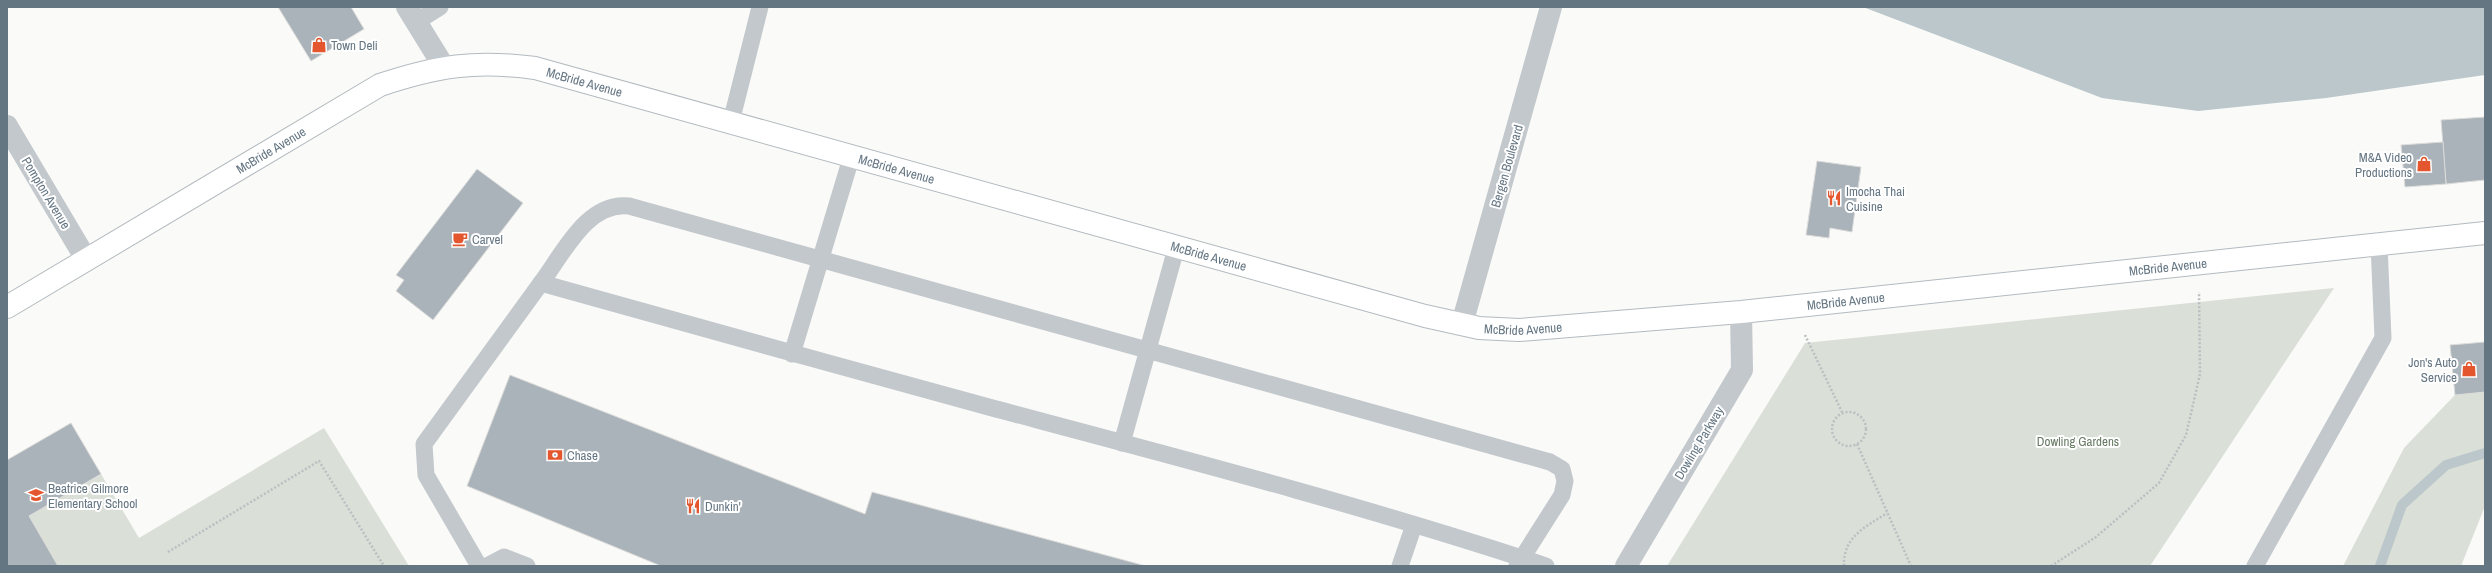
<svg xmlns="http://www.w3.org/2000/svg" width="2492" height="573" viewBox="0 0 2492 573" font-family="'Archivo Narrow',sans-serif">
<rect width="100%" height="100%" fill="#fafaf8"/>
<!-- green -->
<g fill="#dadfd7">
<polygon points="2334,288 2150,566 1667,566 1805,343"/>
<polygon points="2485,392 2485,506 2461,566 2343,566 2404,448 2455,395"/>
<polygon points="324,428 409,566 58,566 29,516 101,474 139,538"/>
</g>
<!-- water -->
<polygon fill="#bbc7cb" points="1863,7 2485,7 2485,75 2326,98 2198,111 2102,98"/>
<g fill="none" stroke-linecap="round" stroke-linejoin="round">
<!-- stream -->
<polyline stroke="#bbc7cb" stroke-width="10" points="2380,566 2402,505 2446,465 2485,453"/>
</g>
<!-- building -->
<g fill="#aab3b9" stroke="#dcdcda">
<polygon points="278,7 351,7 364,29 311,61"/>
<polygon points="2485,117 2485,180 2446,184 2441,120"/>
<polygon points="2443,142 2446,184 2405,187 2401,145"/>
<polygon points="1817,161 1861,167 1852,232 1830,228 1829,238 1806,235"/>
<polygon points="477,169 523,203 433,320 396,291 404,280 396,275"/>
<polygon points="2485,342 2485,392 2455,395 2450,345"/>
<polygon points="510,375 865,514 872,492 1146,566 661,566 467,486"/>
<polygon points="71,423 101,474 29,516 58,566 7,566 7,460"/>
</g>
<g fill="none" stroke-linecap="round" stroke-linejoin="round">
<!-- secondary casing -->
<g stroke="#b3babf" stroke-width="24">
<g id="secondary">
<path id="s1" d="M7,307L380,85C437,66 475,60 535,68L1425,316L1479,328L1519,330L1741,312L2485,233"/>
</g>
</g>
<!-- path -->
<g stroke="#bbbfc2" stroke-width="2.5" stroke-dasharray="2 2" stroke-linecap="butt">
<polyline points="1805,335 1843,414"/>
<circle cx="1849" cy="429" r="17"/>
<polyline points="1857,444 1911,566"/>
<polyline points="168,552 319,461 384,566"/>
<path d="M1844,566C1843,536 1866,527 1887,513"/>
<polyline points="2051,566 2096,537 2159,483 2186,435 2200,374 2199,292"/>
</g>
<!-- lane -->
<g stroke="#c3c8cc" stroke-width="17">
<polyline points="416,22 440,7"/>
<polyline points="731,122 760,7"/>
<path d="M541,283C563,254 587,201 629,206L1550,462L1562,469L1565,481L1562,495L1517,566"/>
<polyline points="792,354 852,155"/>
<polyline points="1122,443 1177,245"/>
<path d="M479,566L426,475L424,444L541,283C693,325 844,368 996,409C1180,458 1365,506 1546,566"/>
<polyline points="487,566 504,557 527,566"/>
<polyline points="1400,566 1414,525"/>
<polyline points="2255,566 2383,338 2379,244"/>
</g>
<!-- street -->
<g stroke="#c3c8cc" stroke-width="22">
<polyline points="407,7 444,67"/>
<polyline points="7,126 86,259"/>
<polyline points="1462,324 1551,7"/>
<polyline points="1626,566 1742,370 1741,312"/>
</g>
<!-- secondary -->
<use href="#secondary" stroke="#fff" stroke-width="22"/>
</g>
<!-- icons -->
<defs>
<g id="shop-bare" transform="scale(1.2)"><path d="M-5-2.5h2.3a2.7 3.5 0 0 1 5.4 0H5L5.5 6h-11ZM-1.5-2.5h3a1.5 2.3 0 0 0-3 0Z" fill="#e4572e" stroke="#fff" stroke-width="2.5" paint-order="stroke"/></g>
<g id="restaurant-bare" transform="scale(1.2)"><path d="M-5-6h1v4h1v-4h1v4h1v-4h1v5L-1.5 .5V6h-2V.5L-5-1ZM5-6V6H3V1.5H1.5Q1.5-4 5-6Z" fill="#e4572e" stroke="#fff" stroke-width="2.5" paint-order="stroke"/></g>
<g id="cafe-bare" transform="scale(1.2)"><path d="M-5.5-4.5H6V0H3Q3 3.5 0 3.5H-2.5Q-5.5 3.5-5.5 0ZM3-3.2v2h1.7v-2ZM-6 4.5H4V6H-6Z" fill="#e4572e" stroke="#fff" stroke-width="2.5" paint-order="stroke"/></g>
<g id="bank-bare" transform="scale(1.2)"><path d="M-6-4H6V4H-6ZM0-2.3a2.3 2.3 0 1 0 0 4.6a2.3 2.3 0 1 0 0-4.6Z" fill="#e4572e" stroke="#fff" stroke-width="2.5" paint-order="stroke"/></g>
<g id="school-bare" transform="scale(1.2)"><path d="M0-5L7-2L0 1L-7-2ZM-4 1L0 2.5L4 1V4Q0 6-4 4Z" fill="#e4572e" stroke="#fff" stroke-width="2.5" paint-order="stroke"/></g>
</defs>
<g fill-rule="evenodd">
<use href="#shop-bare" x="319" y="45"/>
<use href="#shop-bare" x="2424" y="164"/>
<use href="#restaurant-bare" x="1834" y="198"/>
<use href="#cafe-bare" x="460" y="239"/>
<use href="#shop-bare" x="2469" y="369"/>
<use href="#bank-bare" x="555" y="455"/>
<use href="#school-bare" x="36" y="495"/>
<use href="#restaurant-bare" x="693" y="506"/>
</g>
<g text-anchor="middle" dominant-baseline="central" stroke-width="4" stroke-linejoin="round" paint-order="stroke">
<!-- poi labels -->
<g font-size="13" fill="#657683" stroke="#fff" text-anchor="start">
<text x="331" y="45">Town Deli</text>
<text x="2412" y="157" text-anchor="end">M&amp;A Video<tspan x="2412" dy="15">Productions</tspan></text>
<text x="1846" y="191">Imocha Thai<tspan x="1846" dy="15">Cuisine</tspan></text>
<text x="472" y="239">Carvel</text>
<text x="2457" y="362" text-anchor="end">Jon's Auto<tspan x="2457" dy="15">Service</tspan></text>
<text x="567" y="455">Chase</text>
<text x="48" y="488">Beatrice Gilmore<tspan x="48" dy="15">Elementary School</tspan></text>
<text x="705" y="506">Dunkin'</text>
</g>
<!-- street labels -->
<g font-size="13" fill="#657683" stroke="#fff">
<text stroke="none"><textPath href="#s1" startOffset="643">McBride Avenue</textPath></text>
<text stroke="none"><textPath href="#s1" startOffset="307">McBride Avenue</textPath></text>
<text transform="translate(1507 166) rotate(-74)">Bergen Boulevard</text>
<text stroke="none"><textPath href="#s1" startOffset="967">McBride Avenue</textPath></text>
<text transform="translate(46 193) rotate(59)">Pompton Avenue</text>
<text stroke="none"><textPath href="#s1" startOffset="1291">McBride Avenue</textPath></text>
<text stroke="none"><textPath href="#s1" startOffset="2263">McBride Avenue</textPath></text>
<text stroke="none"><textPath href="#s1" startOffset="1939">McBride Avenue</textPath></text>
<text stroke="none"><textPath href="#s1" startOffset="1615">McBride Avenue</textPath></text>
<text transform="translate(1699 443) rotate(-59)">Dowling Parkway</text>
</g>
<!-- park labels -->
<g font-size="13" fill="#687a64" stroke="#fff">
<text x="2078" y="441">Dowling Gardens</text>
</g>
</g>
<!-- border -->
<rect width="2492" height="573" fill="none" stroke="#657683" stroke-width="16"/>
</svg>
